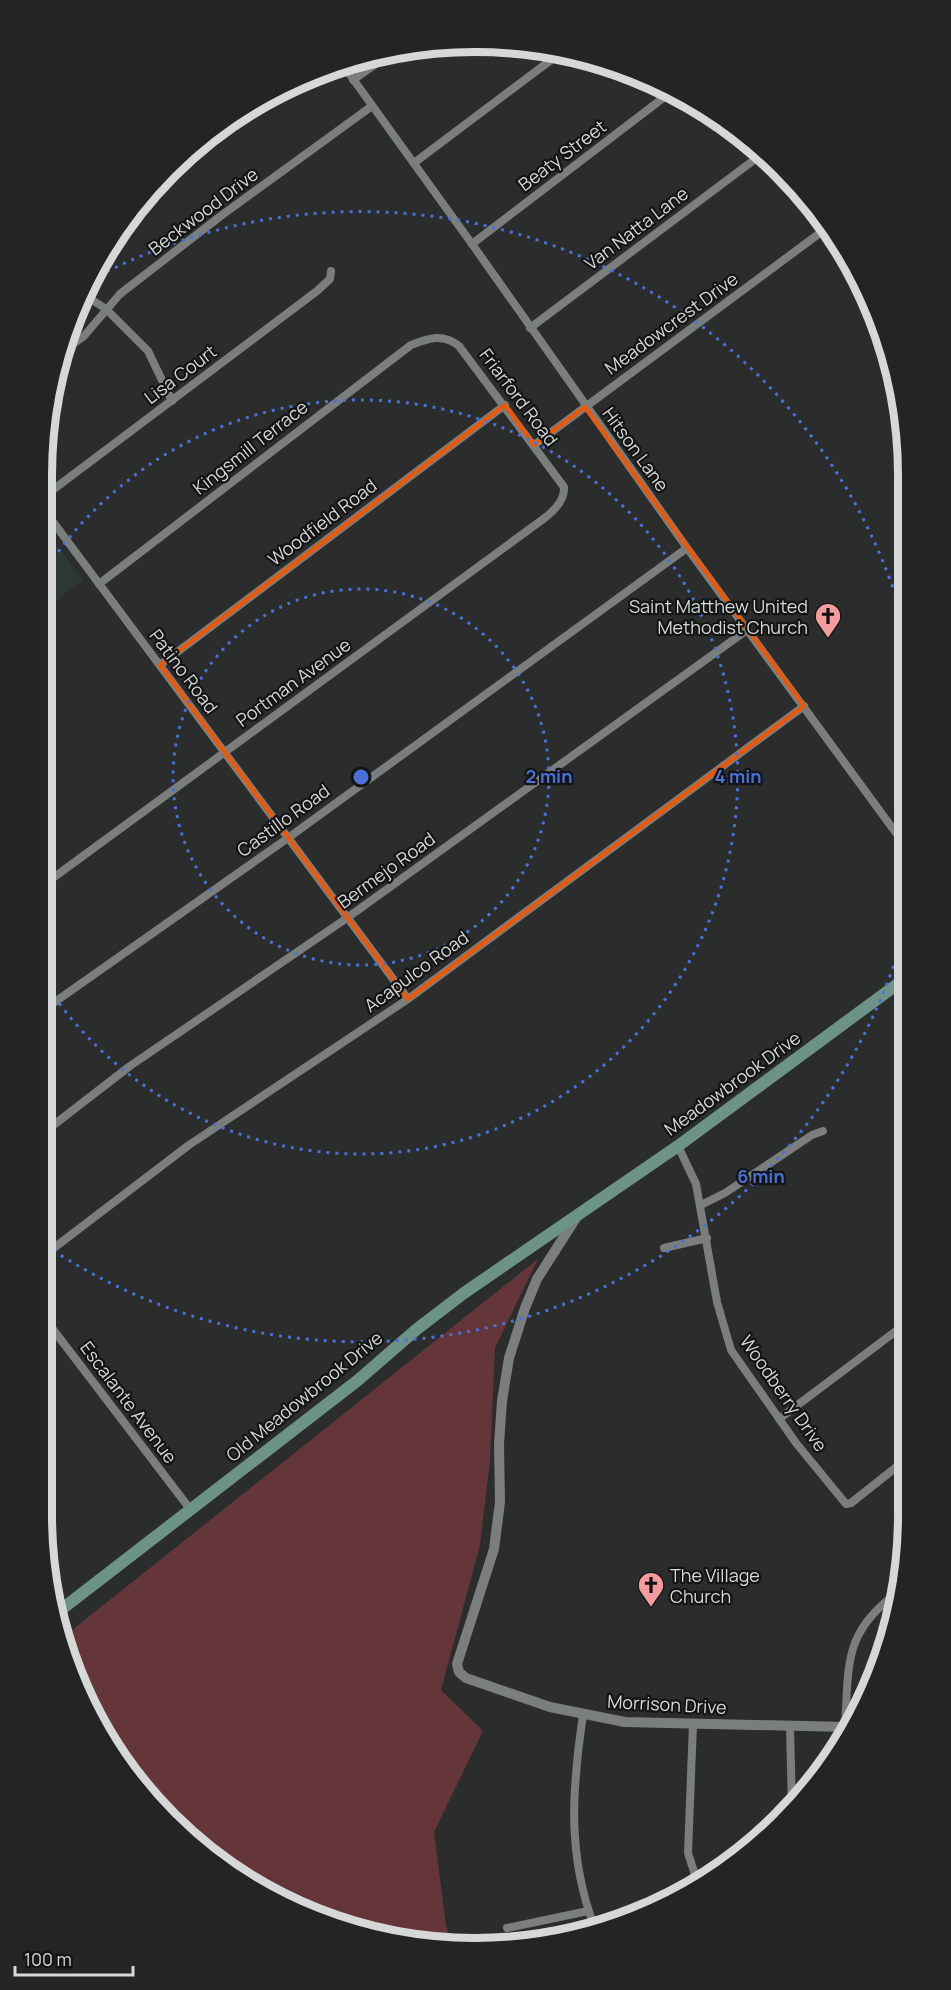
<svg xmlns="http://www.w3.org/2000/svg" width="951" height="1990" viewBox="0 0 951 1990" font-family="Manrope,sans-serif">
<rect width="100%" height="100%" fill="#2a2d2c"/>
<!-- built -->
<polygon fill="#2d3734" points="42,524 83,580 42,611"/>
<!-- green -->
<polygon fill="#653639" points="538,1259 495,1348 490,1461 480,1545 441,1690 483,1731 434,1832 446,1926 452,1942 391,1940 258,1890 189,1840 132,1779 65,1654 62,1638"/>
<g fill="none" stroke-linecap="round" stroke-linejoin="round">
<!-- minor -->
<g stroke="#7a7f7d" stroke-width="8">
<polyline points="343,65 472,244 687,548 907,848"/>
<polyline points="353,80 396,50"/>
<polyline points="414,163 563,51"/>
<polyline points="472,244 671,92"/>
<polyline points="83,294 106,309 148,351 172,401"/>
<polyline points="530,328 762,154"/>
<polyline points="62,352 84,336 120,294 222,215 372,106"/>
<polyline points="534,445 828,227"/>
<polyline points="42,498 317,291 330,279 331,271"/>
<polyline points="42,507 408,999"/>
<polyline points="160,665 505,405"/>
<path d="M42,886L546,517C556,509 565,499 564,487L459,346C443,333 429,338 411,345L99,584"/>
<polyline points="42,1011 288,838 687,548"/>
<polyline points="42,1134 130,1066 347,918 747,630"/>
<polyline points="678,1146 696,1184 717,1302 731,1350 796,1443 846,1504 851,1503 909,1457"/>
<polyline points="701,1205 725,1193 812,1135 823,1131"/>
<polyline points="664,1248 707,1238"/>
<polyline points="42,1257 189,1145 408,999 804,706"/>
<polyline points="42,1315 190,1509"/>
<polyline points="779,1419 908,1322"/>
<path d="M583,1715C572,1789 567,1854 594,1926"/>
<polyline points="693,1724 688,1853 698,1884"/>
<polyline points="790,1725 792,1809"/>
<path d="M845,1727C849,1661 843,1631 902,1589"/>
<polyline points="507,1928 588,1911"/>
</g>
<!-- tertiary -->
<polyline stroke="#7a7f7d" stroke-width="10" points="576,1218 537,1279 525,1308 509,1358 502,1401 499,1444 500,1502 494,1549 457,1664 459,1672 466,1678 550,1707 625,1722 847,1727"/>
<!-- secondary -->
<polyline stroke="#6d9288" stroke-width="12" points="58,1612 357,1381 417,1329 464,1293 678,1146 907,977"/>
</g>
<!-- marked area -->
<path fill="none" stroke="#e8590c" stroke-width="4.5" stroke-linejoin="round" d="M505,405L534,445L585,407L804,706L408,999L160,665Z"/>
<!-- distance rings -->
<g fill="none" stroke="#4b70d8" stroke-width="3" stroke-dasharray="3 6">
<circle cx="361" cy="777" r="188"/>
<path d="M43 574A377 377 0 1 1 43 980"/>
<path d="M907 923A565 565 0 0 1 45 1245M91 280A565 565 0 0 1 905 626"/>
</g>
<!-- icons -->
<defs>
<g id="church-pin" transform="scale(1.35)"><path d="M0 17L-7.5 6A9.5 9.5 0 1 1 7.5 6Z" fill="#f49b9f" stroke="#131514"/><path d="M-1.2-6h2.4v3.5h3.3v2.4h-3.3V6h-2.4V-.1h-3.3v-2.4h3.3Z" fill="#111"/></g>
</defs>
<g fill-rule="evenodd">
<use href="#church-pin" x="828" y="616"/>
<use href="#church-pin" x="651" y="1585"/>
</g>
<g text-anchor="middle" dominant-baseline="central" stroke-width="4.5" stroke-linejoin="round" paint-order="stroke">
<!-- street labels -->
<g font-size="18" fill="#d5d8d7" stroke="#131514">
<text transform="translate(562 155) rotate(-37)">Beaty Street</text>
<text transform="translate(203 211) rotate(-37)">Beckwood Drive</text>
<text transform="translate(636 228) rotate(-37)">Van Natta Lane</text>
<text transform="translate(671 323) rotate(-36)">Meadowcrest Drive</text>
<text transform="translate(180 374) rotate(-37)">Lisa Court</text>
<text transform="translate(519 397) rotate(53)">Friarford Road</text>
<text transform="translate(250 447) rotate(-38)">Kingsmill Terrace</text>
<text transform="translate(636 449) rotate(54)">Hitson Lane</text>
<text transform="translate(322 522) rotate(-37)">Woodfield Road</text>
<text transform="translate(184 671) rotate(53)">Patino Road</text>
<text transform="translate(293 682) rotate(-36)">Portman Avenue</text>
<text transform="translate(283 820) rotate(-36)">Castillo Road</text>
<text transform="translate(386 870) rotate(-36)">Bermejo Road</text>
<text transform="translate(416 971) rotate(-36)">Acapulco Road</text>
<text transform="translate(732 1083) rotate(-36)">Meadowbrook Drive</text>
<text transform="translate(784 1393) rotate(55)">Woodberry Drive</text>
<text transform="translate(304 1396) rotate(-39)">Old Meadowbrook Drive</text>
<text transform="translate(129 1402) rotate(53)">Escalante Avenue</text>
<text transform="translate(667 1704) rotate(3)">Morrison Drive</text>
</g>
<!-- poi labels -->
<g font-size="18" fill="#d5d8d7" stroke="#131514" text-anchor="end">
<text x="808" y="606">Saint Matthew United<tspan x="808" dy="21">Methodist Church</tspan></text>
<text x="670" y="1575" text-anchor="start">The Village<tspan x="670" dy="21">Church</tspan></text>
</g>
</g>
<!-- crop -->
<path d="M0 0H951V1990H0ZM475 52H475A423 423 0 0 1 898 475V1515A423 423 0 0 1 475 1938H475A423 423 0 0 1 52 1515V475A423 423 0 0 1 475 52Z" fill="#232524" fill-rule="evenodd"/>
<path fill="none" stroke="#d5d8d7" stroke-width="8" d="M475 52H475A423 423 0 0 1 898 475V1515A423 423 0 0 1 475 1938H475A423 423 0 0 1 52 1515V475A423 423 0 0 1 475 52Z"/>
<circle cx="361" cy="777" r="9" fill="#4b70d8" stroke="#131514" stroke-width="3"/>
<g font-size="18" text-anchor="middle" font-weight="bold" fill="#4b70d8" stroke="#131514" stroke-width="4.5" stroke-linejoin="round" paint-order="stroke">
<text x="549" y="783">2 min</text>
<text x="738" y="783">4 min</text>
<text x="761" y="1183">6 min</text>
</g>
<!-- scale -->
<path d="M15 1966v9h118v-9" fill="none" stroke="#d5d8d7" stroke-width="3"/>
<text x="24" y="1966" font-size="18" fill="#d5d8d7" stroke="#131514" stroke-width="4.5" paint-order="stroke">100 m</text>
</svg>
